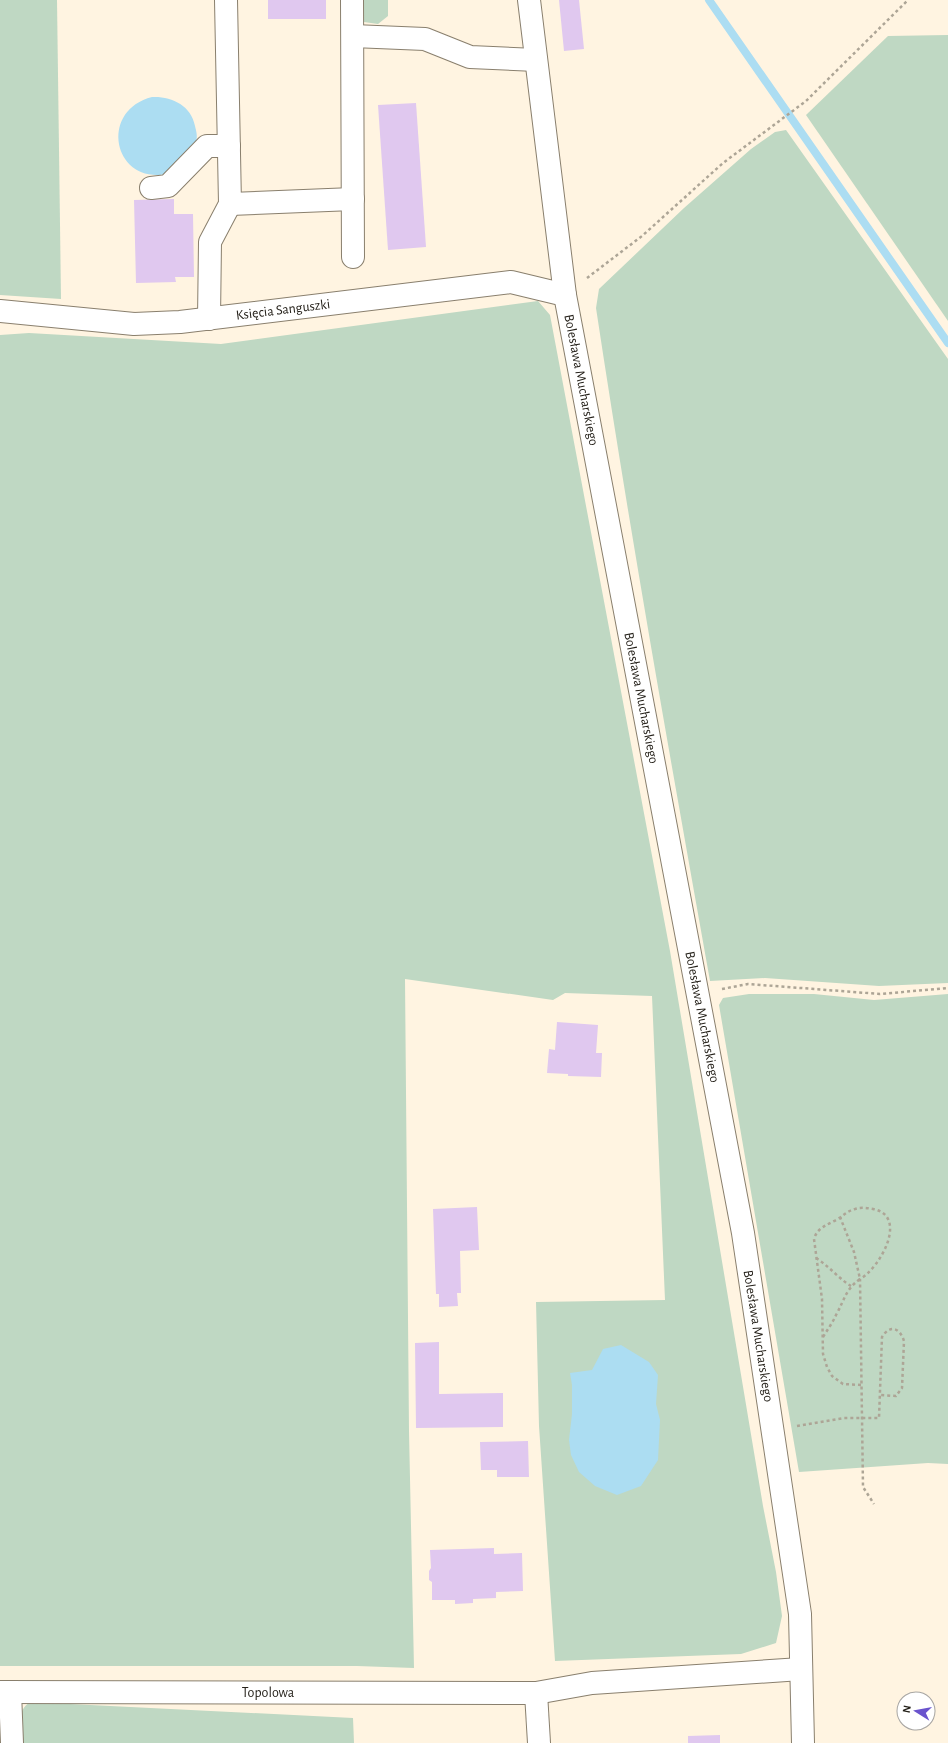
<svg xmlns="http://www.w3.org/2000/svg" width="948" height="1743" viewBox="0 0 948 1743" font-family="'Alegreya Sans',sans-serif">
<rect width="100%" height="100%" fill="#fff4e1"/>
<!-- green -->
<g fill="#bfd8c3">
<polygon points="0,0 57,0 61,299 0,295"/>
<polygon points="359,0 388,0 388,16 378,24 364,22 359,13"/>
<polygon points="948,35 948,321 806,115 888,36"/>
<path d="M786,130L948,359V983L879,986L765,978L710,981C670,757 630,533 596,308L599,289L684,208L751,149L775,132Z"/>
<polygon points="538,301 550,315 670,951 763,1506 776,1572 782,1616 776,1643 741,1654 555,1661 539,1426 536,1302 665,1300 652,996 565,993 553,1000 405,979 409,1431 414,1668 357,1666 0,1666 0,335 29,333 221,344"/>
<polygon points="749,994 814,994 874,1000 948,994 948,1464 928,1463 799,1472 719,1005 723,998"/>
<path d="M30,1702L353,1718L354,1743H18C19,1729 17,1710 30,1702Z"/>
</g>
<!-- water -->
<g fill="#acddf2">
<path d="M152,97C171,96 191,105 195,126C196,130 198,137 196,141C195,144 170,172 168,173C166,174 161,175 159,175C112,177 101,110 152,97Z"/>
<polygon points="621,1345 649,1362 658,1375 656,1404 660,1420 658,1460 641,1486 617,1495 595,1486 579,1472 571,1455 569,1440 572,1414 572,1385 570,1373 592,1370 603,1349"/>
</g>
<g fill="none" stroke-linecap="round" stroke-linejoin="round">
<!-- stream -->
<polyline stroke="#acddf2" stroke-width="8" points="709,0 948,343"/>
</g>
<!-- building -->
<g fill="#e0c8ef">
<rect x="268" y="0" width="58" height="19"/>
<polygon points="559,0 579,0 584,49 564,51"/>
<polygon points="416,103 426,247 388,250 378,105"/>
<polygon points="174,199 174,214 193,214 194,277 175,277 176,282 136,283 134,200"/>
<polygon points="557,1022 598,1025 596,1053 602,1053 601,1077 568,1076 568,1074 547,1073 549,1049 555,1050"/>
<polygon points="477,1207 479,1250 460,1251 461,1293 457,1293 458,1306 439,1307 439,1294 436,1294 433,1209"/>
<polygon points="439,1342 439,1394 503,1393 503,1427 416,1428 415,1343"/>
<polygon points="528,1441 529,1477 497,1477 497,1470 481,1470 480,1442"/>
<polygon points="494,1548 494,1554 522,1553 523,1591 496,1592 496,1598 473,1599 473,1603 455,1604 455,1600 432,1600 432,1582 429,1580 429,1571 431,1568 430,1550"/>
<polygon points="720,1735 720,1743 688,1743 688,1736"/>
</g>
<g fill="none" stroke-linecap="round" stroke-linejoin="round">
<!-- minor casing -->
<g stroke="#897f6d" stroke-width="24">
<g id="minor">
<polyline points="352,0 353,257"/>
<polyline points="529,0 565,295 743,1233 800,1614 803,1743"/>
<polyline points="353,36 425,39 470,57 536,60"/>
<polyline points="151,188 168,186 207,146 229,146"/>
<polyline points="230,204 353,199"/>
<polyline points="0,311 134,324 180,322 511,282 565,295"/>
<polyline points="209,319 210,242 230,204 226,0"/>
<polyline points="0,1692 536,1693 592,1683 801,1669"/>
<polyline points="10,1692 12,1743"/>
<polyline points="536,1693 539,1743"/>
</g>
</g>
<!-- path -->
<g stroke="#ada596" stroke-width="2.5" stroke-dasharray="3 3" stroke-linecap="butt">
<polyline points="587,278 642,236 723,163 806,101 908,0"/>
<polyline points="722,989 748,984 880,994 948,988"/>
<path d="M816,1258C829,1266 838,1278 851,1286"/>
<path d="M823,1337C828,1329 833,1322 836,1315C845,1299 845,1290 860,1279L854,1252L840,1217"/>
<path d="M861,1385L843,1384L832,1376L827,1367L823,1354L822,1299L814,1239C817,1228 827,1225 836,1220C843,1216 847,1211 855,1209C861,1207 867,1208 873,1209C909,1216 880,1268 860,1279L863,1487L874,1504"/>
<path d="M797,1426L844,1418H879L882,1337C890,1324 900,1328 904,1341L902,1388L896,1396L880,1395"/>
</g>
<!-- minor -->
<use href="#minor" stroke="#fff" stroke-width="22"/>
</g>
<g text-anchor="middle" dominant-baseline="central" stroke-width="3" stroke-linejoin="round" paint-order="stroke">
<!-- street labels -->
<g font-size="14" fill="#25211a" stroke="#fff">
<text transform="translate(283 310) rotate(-7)">Księcia Sanguszki</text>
<text transform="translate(581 380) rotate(79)">Bolesława Mucharskiego</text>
<text transform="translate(641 698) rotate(79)">Bolesława Mucharskiego</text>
<text transform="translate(702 1017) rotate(79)">Bolesława Mucharskiego</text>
<text transform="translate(758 1336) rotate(81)">Bolesława Mucharskiego</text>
<text x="268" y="1693">Topolowa</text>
</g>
</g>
<!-- north arrow -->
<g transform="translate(916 1711) rotate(281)"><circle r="19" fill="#ffffff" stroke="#a8a6a3"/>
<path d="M0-3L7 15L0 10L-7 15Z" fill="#6a53cd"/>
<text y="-6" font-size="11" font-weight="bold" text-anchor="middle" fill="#25211a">N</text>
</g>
</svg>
